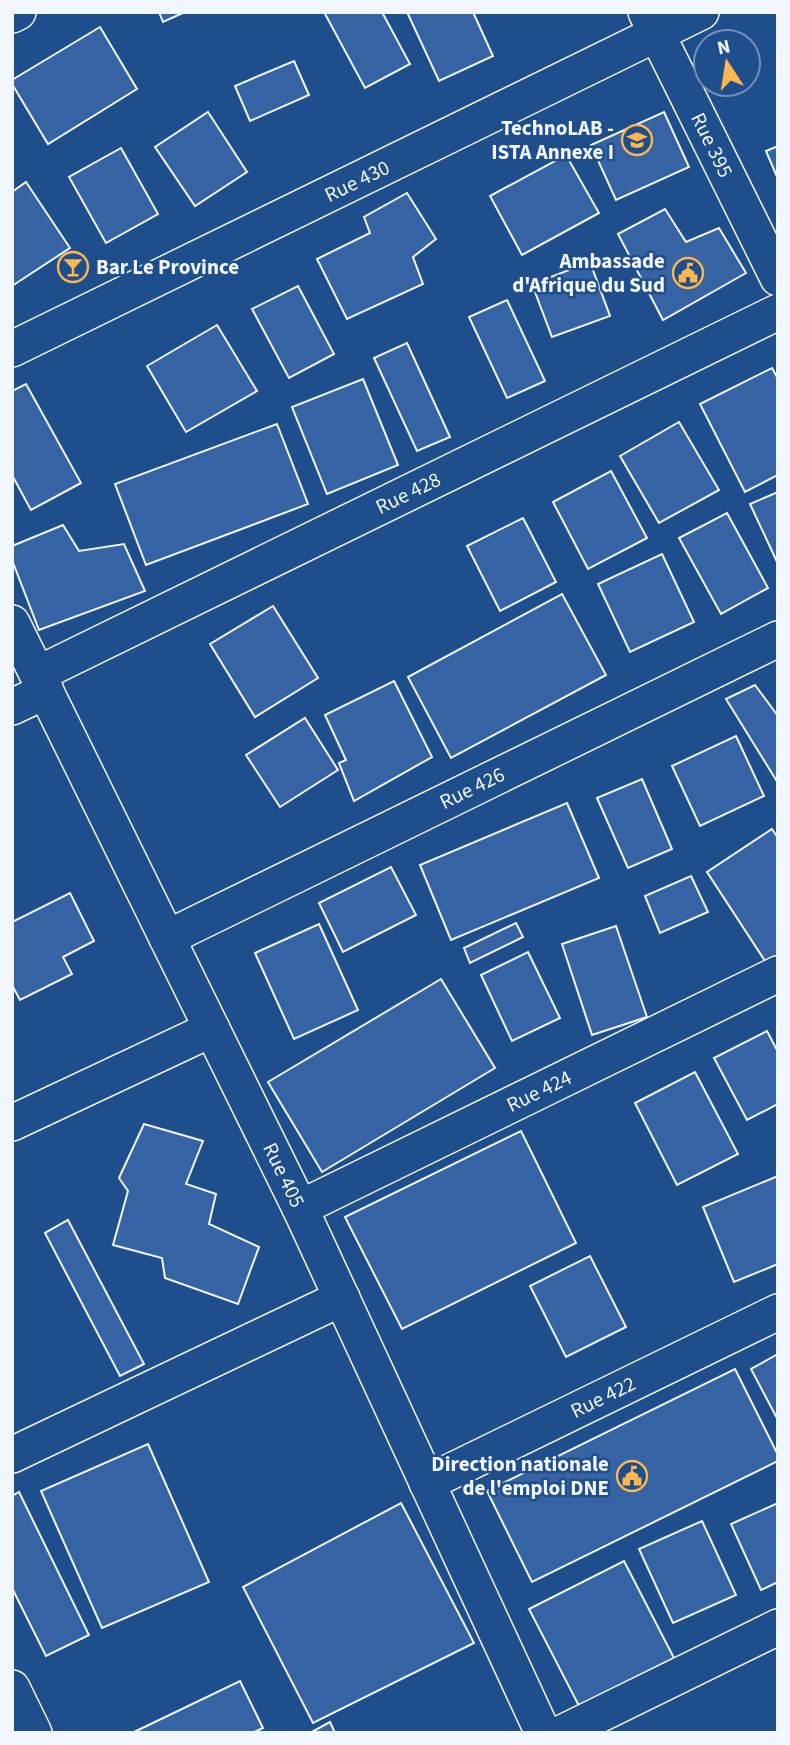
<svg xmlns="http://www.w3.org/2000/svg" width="790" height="1745" viewBox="0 0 790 1745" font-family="'Source Sans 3',sans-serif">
<rect width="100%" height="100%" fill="#1f4e8c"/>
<!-- building -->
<g fill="#3563a3" stroke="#f2f6ff" stroke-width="2">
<polygon points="159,12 185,12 163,22"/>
<polygon points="324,12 382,12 410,64 365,88"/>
<polygon points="407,12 473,12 493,56 439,81"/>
<polygon points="100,27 137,89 48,144 12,84 12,80"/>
<polygon points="294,61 309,95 250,121 235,86"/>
<polygon points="208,112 247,172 195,206 155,147"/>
<polygon points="664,112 689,167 616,200 591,145"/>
<polygon points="778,146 778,179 766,151"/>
<polygon points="121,148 158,214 106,243 69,177"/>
<polygon points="566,155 599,213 522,255 490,196"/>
<polygon points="26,182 70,248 12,286 12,192"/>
<polygon points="407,193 436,239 413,257 423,284 347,319 317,259 370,233 364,217"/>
<polygon points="665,209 686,242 719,228 746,273 663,320 618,234"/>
<polygon points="590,262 610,316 552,337 532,284"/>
<polygon points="298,286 334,354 289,378 252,309"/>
<polygon points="507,300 545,381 507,398 469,317"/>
<polygon points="217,325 257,391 186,432 147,366"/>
<polygon points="407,343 450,437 417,451 374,358"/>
<polygon points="772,368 778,379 778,475 745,492 700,404"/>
<polygon points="363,379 398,465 327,494 292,407"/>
<polygon points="26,384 81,483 31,510 12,475 12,391"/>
<polygon points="679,422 719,490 659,523 620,456"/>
<polygon points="277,424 308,504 146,565 115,484"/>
<polygon points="611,471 647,538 588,569 553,502"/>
<polygon points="778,492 778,564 750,504"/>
<polygon points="727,513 768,588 721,614 679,538"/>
<polygon points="523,518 556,582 500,611 467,546"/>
<polygon points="63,525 79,551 124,544 145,591 39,630 12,560 12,546"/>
<polygon points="662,554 694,622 630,652 598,584"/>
<polygon points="562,594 606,675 451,758 408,677"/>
<polygon points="273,606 318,678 255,717 210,644"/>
<polygon points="394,681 432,757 354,801 339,763 346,760 325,715"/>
<polygon points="755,685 778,716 778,783 726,699"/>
<polygon points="305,718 338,770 280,807 246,755"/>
<polygon points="736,736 764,796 700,826 672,766"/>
<polygon points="642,779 672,849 628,868 597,798"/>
<polygon points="567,803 599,878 451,940 420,865"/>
<polygon points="772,829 778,838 778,958 767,964 707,872"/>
<polygon points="391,867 416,915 343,952 319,903"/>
<polygon points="691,876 708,912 660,933 645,896"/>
<polygon points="70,893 94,941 63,957 72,974 20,1000 12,985 12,922"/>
<polygon points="516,923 523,937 470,963 464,948"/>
<polygon points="319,924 358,1010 294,1039 255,953"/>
<polygon points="616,926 647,1017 592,1035 562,944"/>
<polygon points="528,952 560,1018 512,1041 481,975"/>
<polygon points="441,979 495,1068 322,1172 268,1082"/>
<polygon points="767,1031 778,1052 778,1104 747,1120 714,1058"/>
<polygon points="695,1072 738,1154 677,1185 635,1103"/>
<polygon points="144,1124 203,1141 186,1184 216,1194 209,1224 259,1247 238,1304 165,1278 162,1258 113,1245 128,1191 119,1178"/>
<polygon points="521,1131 576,1243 402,1329 345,1217"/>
<polygon points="778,1176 778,1264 734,1282 703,1207"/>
<polygon points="68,1220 144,1364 120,1376 45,1233"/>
<polygon points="590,1256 626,1327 566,1357 530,1286"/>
<polygon points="778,1354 778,1420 751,1369"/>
<polygon points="735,1369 778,1455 778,1461 532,1582 487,1491"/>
<polygon points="148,1444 209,1582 102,1628 41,1491"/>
<polygon points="19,1492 89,1635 46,1656 12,1588 12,1496"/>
<polygon points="401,1503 474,1643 313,1723 243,1587"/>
<polygon points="778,1503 778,1582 761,1590 731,1524"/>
<polygon points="702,1521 736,1595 673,1623 639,1549"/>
<polygon points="624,1561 674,1658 579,1706 529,1609"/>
<polygon points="240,1681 263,1728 252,1733 132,1733"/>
<polygon points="330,1722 335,1733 310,1733"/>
</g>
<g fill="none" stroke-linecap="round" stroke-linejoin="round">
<!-- street casing -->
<g stroke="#f2f6ff" stroke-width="38">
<g id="street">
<polyline points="646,12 778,278"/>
<polyline points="12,15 18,12"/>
<polyline points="12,349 701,12"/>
<polyline points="12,623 300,1208 543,1733"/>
<polyline points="38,674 778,312"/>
<polyline points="12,707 46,691"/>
<polyline points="167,938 778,639"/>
<polyline points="12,1123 212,1029"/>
<polyline points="300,1208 778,974"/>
<polyline points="12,1455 342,1298"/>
<polyline points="427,1483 778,1312"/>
<polyline points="12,1688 34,1733"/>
<polyline points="562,1733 778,1627"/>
</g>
</g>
<!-- street -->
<use href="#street" stroke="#1f4e8c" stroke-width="35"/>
</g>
<!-- icons -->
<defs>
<g id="university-ring" transform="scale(1.575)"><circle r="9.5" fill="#1f4e8c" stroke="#ffb74d" stroke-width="1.5"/><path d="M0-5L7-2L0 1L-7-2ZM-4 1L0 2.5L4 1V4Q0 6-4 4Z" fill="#ffb74d"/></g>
<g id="bar-ring" transform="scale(1.575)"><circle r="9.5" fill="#1f4e8c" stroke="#ffb74d" stroke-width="1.5"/><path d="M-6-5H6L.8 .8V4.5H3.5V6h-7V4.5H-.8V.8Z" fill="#ffb74d"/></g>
<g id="civic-ring" transform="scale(1.575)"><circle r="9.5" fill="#1f4e8c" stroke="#ffb74d" stroke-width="1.5"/><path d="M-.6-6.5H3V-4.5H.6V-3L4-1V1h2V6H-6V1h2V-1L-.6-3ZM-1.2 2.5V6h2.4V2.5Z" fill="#ffb74d"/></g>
</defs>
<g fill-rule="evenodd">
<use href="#university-ring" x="637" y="140"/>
<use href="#bar-ring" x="73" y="267"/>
<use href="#civic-ring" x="688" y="273"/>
<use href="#civic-ring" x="632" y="1476"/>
</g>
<g text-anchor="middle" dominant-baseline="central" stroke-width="5" stroke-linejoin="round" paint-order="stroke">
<!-- poi labels -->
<g font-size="21" font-weight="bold" fill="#f2f6ff" stroke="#1f4e8c" text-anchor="end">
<text x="614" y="128">TechnoLAB -<tspan x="614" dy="24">ISTA Annexe I</tspan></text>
<text x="665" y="261">Ambassade<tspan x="665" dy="24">d'Afrique du Sud</tspan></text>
<text x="96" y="267" text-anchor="start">Bar Le Province</text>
<text x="609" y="1464">Direction nationale<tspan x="609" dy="24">de l'emploi DNE</tspan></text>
</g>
<!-- street labels -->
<g font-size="21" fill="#f2f6ff" stroke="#1f4e8c">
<text transform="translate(712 145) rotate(64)">Rue 395</text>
<text transform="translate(357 181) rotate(-26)">Rue 430</text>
<text transform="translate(408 493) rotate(-26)">Rue 428</text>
<text transform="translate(472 788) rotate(-26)">Rue 426</text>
<text transform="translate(539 1091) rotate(-26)">Rue 424</text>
<text transform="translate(284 1175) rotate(64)">Rue 405</text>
<text transform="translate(603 1397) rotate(-26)">Rue 422</text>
</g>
</g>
<!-- border -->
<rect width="790" height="1745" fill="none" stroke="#f2f6ff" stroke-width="28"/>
<!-- north arrow -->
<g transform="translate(727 63) rotate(348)"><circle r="33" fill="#1f4e8c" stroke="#7391ba" stroke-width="2"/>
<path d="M0-5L12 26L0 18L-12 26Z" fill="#ffb74d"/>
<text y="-10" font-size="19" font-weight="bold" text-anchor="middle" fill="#f2f6ff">N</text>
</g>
</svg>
